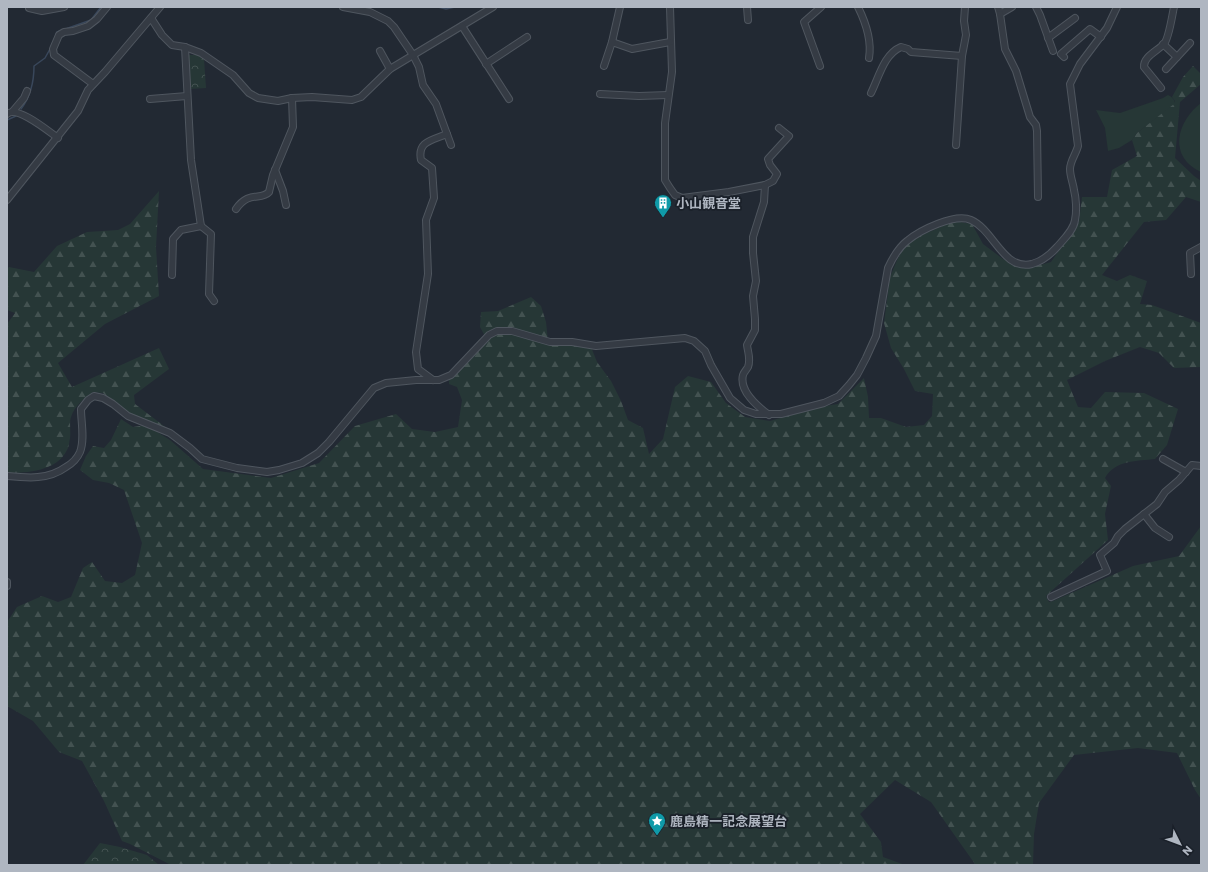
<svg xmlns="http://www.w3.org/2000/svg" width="1208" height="872" viewBox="0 0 1208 872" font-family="Poppins,'Noto Sans JP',sans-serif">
<defs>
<pattern id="forest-firs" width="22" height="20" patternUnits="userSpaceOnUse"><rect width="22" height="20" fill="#263736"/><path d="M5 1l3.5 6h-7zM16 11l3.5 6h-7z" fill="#435251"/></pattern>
<pattern id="park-crowns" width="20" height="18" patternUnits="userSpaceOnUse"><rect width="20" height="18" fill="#263736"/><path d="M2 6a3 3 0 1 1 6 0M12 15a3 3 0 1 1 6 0" fill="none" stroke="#435251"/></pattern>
</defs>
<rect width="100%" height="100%" fill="#222933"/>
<!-- grass -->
<g fill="#263736">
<path d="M1168,95C1172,97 1175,99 1175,104L1137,133L1132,140L1119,148L1108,151L1105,128L1096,110L1120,113L1163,98Z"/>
<path d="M1201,103V172C1168,157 1176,122 1201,103Z"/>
</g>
<!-- forest -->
<g fill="url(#forest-firs)">
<path d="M1193,66L1201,74V84L1180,102L1175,158L1194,176L1201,181V202L1186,197L1166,220L1144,222L1102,275L1117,281L1130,275L1147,281L1140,304L1152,305L1201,323V367L1174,368L1159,353L1140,347L1105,361L1067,380L1078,407L1091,408L1105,392L1144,393L1178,409L1167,445L1155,459C1137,461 1115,460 1105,478L1111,486L1105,514L1108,540L1046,596L1049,602L1053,601L1133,566L1179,556L1201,526V799L1195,790L1177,753L1138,748L1074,755L1039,803L1034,834L1033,865H974L975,864L931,802L895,780L860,814L881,842L883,857L905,865H171L130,844L122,841L104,801L82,761L59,752L33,721L7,706V622L17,607L42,596L58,602L71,597L83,568L92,562L105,581L122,583L135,575L142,543L124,490L109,483L93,480L80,470L86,456L93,446L104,448L111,440L121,419L133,427L146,425L170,440L203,469L271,478L319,463L355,426L396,414L412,429L435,432L458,427L462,400L457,387L449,384V376L486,338L480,327L481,312L498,311L531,297L541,306L546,322L548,341L591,347L597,362L611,381L621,401L628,420L643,428L649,454L663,439L675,387L688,376L711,382L726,403L745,417L770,421L818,407L838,404L864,378L868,397L869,418H881L906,427L924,425L932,416L933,394L915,391L904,369L891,348L884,323L890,277L898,258L909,241L954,221L972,224L983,244L1003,259L1029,268L1051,262L1079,222L1082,197H1107L1112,170L1137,156L1132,140L1137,133L1174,104L1175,101L1172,97L1183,77Z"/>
<path d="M159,191L156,247L159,296L105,324L58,363L72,387L159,348L169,369L134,395L135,404L185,442L130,415L103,393L93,392C84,399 75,405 71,417C69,423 71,432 70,438C69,442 69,447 67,450C57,471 27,473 7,473V324L15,313L7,310V269L9,267L34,272L57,246L87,232L118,230L130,224Z"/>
</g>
<!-- park -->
<g fill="url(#park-crowns)">
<polygon points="187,55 198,55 204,59 206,88 189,89"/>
<polygon points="100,843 120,847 147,855 159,865 83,865"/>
</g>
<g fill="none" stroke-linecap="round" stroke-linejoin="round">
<!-- stream -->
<g stroke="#39475b" stroke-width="1.5">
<polyline points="438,7 446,9 455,7"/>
<polyline points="56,34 57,32 91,20 101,7"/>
<path d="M21,109C31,96 34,82 34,66L45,58L50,49"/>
<polyline points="7,120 16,116"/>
</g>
<!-- minor casing -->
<g stroke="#4f565f" stroke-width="8">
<g id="minor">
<polyline points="343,7 370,12 388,21 394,27 413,55 419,67 423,85 436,104 451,145"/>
<polyline points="670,7 672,72 665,123 665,180 670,188 675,195 682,198 729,192 765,185 773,181 777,174 770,165 768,159 789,136 779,128"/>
<polyline points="747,7 748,20"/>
<path d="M858,7C866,23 872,40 869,58"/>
<polyline points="998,7 1000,14 1012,7"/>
<polyline points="1036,7 1040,15 1053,51"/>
<polyline points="29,8 42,11 64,7"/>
<polyline points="1000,14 1005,49 1016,71 1030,117 1036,125 1037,131 1038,197"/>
<polyline points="151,18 162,35 172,45 185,47 201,53 233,75 249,93 258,98 278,101 292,98 312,97 352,100 361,97 390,69 493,7"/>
<polyline points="462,26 509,99"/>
<polyline points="1048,38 1075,18"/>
<polyline points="612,42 632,49 670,42"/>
<polyline points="1163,44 1177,57"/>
<polyline points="185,47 191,160 201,226 211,234 209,294 214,301"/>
<polyline points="380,51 390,69"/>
<polyline points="1064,57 1061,54 1090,29 1101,37"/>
<polyline points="486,64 527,37"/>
<polyline points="604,66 612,42 620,7"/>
<polyline points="820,66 804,22 821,7"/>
<polyline points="1166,69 1190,43"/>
<polyline points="93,84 54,55 53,49 59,35 64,32 73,31 88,26 97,19 107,7"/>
<path d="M1161,88L1144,67C1143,57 1157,51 1164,44C1169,38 1172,16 1174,7"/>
<path d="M871,93C879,77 884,54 901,47L908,49L911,52L962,56"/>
<polyline points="600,94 639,96 668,95"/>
<polyline points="150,99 187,96"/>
<polyline points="13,111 24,98 27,91"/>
<path d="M7,114C17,105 48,131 58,138"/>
<polyline points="956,145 962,56 966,35 964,21 965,7"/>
<polyline points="275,170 283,191 286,205"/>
<path d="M765,185L764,202L753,237V253L756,281L753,296L755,319V330L747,345C748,353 751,359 748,367C747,369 744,372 743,375C739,391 757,406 769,415"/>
<polyline points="7,200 78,111 88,90 105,72 160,7"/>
<path d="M236,209C249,190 261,201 269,192L273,175L293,127L292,98"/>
<polyline points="1191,274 1190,253 1201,247"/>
<polyline points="172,275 173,239 181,230 201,226"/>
<path d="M433,380L418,369L416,352L428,274L426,220L434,198L432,168L421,160C417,141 433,140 447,134"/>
<polyline points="1163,459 1186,472"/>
<path d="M7,476C28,478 48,480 66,467C73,463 77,459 80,452C85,439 81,422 81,409L88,400L94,396L103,398L113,404L128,416L170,433L190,448L202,459L237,468L267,472L279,470L302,463L318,453L329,442L374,388L386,383L416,380H439L451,375L489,335L497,331H512L550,342H572L596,346L685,338L694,341L705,351L711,365L730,398L744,410L756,414H781L824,403L839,396L849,385L857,375L866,358L876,336L888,268C893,257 898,248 907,241C920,230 955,213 971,220C994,230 1003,271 1032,264C1043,261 1050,255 1057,247C1063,240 1074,230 1075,220C1077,211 1076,198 1074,190C1073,183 1070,176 1070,169C1070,161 1076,154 1078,146L1070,84L1080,64L1107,28L1117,7"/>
<polyline points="1144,514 1155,528 1169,537"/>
<polyline points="7,582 7,586"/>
<polyline points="1051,597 1107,571 1100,555 1114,543 1118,536 1125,529 1157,504 1165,492 1179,480 1192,465 1201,466"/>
</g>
</g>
<!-- minor -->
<use href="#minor" stroke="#353b44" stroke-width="6"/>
</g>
<!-- icons -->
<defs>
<g id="building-pin" transform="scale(0.9)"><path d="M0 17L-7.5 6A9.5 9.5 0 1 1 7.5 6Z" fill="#0f9aa8" stroke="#1a2029"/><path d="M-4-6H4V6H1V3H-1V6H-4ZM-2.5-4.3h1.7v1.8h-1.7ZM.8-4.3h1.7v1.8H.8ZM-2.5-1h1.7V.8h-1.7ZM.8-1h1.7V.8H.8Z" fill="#fff"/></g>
<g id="sight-pin" transform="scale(0.9)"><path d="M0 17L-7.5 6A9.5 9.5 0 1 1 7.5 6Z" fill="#0f9aa8" stroke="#1a2029"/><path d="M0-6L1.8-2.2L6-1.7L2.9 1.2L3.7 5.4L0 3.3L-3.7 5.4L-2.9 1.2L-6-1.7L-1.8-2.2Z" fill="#fff"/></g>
</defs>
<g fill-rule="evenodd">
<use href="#building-pin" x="663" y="203"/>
<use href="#sight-pin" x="657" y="821"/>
</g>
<g text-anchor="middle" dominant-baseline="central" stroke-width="3.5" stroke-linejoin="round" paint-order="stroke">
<!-- poi labels -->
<g font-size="13" font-weight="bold" fill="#afb6c1" stroke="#1a2029" text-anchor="start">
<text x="676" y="203">小山観音堂</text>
<text x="670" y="821">鹿島精一記念展望台</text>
</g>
</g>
<!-- border -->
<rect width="1208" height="872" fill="none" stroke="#afb6c1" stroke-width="16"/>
<!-- north arrow -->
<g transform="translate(1180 844) rotate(132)" stroke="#1a2029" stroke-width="3" paint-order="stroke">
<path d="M0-3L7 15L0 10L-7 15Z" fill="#afb6c1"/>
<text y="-6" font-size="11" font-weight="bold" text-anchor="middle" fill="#afb6c1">N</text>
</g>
</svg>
